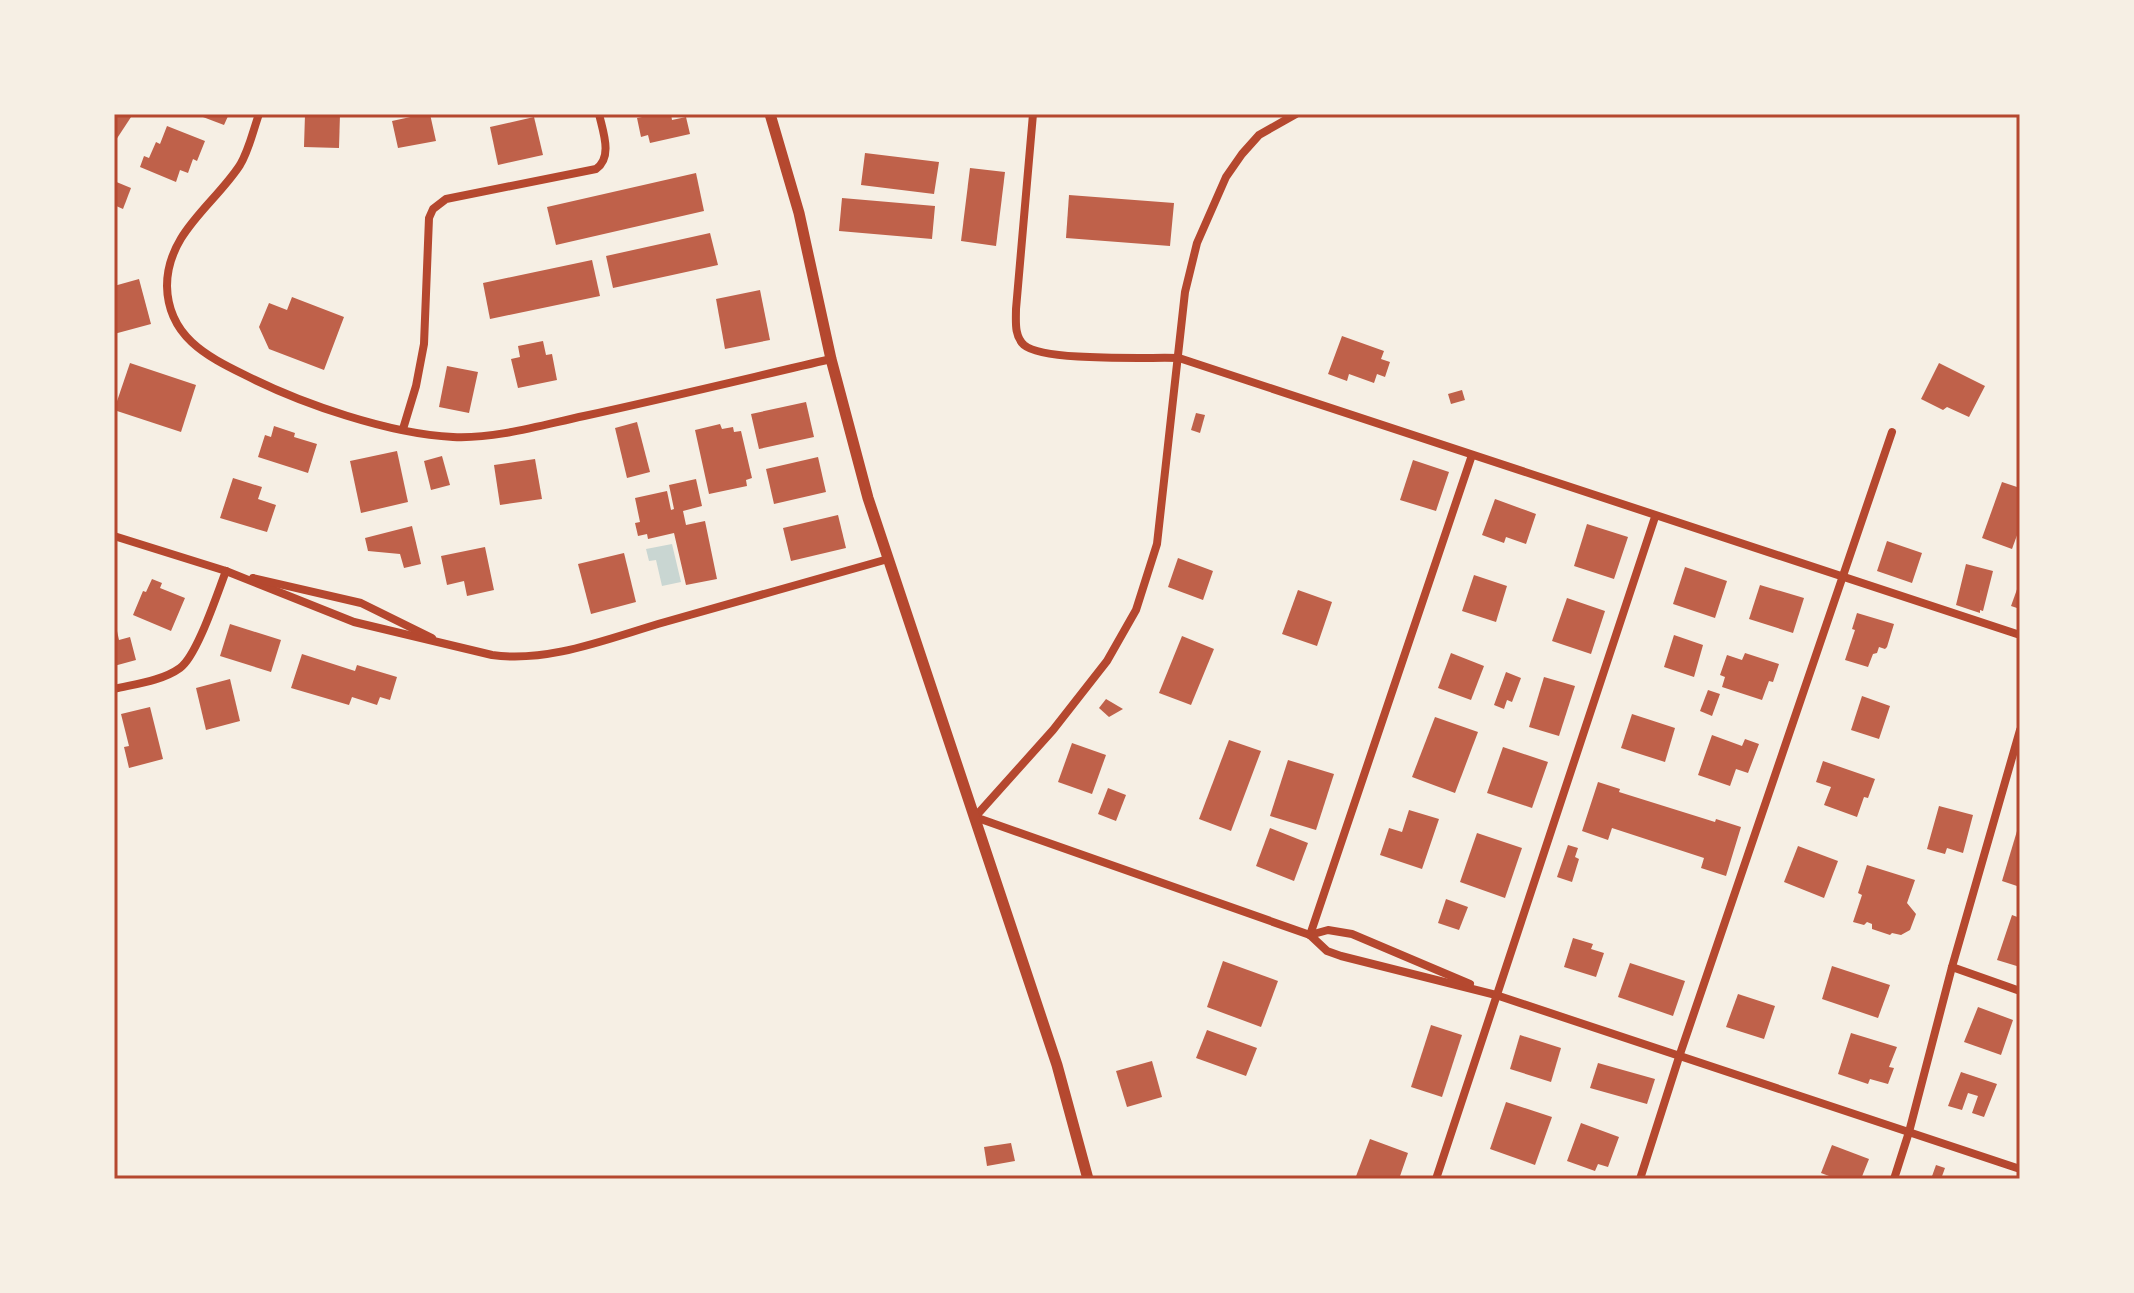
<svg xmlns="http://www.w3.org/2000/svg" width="2134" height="1293" viewBox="0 0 2134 1293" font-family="'Zilla Slab',serif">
<rect width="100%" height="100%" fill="#f6efe4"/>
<!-- water -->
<polygon fill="#c9d6d2" points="672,544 681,582 662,586 656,560 649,561 646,549"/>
<!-- building -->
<g fill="#bf614a">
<polygon points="114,114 133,114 114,143"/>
<polygon points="195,114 229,114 224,125"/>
<polygon points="305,114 340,114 339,148 304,147"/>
<polygon points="415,114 430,114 436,141 398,148 392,121 415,116"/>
<polygon points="657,114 671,114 672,120 686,117 690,134 650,143 648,135 641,137 637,118"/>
<polygon points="534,117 543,155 498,165 490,127"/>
<polygon points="167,126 205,141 197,161 193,159 188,173 180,170 176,182 140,167 144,156 149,158 156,142 160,144"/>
<polygon points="865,153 939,162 934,194 861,185"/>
<polygon points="970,168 1005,172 996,246 961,241"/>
<polygon points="696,173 704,211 556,245 547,207"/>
<polygon points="114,181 131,188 123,209 114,205"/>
<polygon points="1069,195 1174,203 1170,246 1066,238"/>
<polygon points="842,198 935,206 932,239 839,231"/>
<polygon points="710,233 718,265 613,288 606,256"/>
<polygon points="592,260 600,296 490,319 483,283"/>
<polygon points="139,279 151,324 114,334 114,286"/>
<polygon points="760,290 770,340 725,349 716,299"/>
<polygon points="292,297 344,317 324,370 269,349 259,327 269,303 287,310"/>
<polygon points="1342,336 1384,351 1381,359 1390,362 1385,377 1377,374 1374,383 1349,374 1347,381 1328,374"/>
<polygon points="543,341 546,355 552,354 557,380 518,388 511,359 520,357 518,346"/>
<polygon points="130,363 196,385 181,432 114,410"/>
<polygon points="1939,363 1985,386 1969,417 1947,407 1943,410 1921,399"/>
<polygon points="447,366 478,372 469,413 439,407"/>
<polygon points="1462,390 1465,400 1451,404 1448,394"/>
<polygon points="806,402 814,437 759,449 751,414"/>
<polygon points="1196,413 1205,415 1200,433 1191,430"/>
<polygon points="637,422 650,472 627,478 615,428"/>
<polygon points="720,424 722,429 733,427 734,432 741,431 752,478 746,480 747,486 709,494 695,430"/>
<polygon points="274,426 295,433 294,437 317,444 308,473 258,457 265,435 271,437"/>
<polygon points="397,451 408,502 361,513 350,461"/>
<polygon points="442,456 450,485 431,490 424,461"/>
<polygon points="818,457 826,492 774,504 766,469"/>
<polygon points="535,459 542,499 500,505 494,465"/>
<polygon points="1413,460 1449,472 1436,511 1400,500"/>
<polygon points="233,478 262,487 258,499 276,505 267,532 220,518"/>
<polygon points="696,479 702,506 683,511 686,525 705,521 717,579 686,585 674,533 648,539 647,534 638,536 635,523 640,522 635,498 667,491 671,510 674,509 669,485"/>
<polygon points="2002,482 2020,488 2020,527 2012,549 1982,538"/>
<polygon points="1495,499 1536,514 1526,544 1506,537 1504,543 1482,535"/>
<polygon points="838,515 846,548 791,561 783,528"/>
<polygon points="1587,524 1628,537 1614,579 1574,566"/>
<polygon points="412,526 421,564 404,568 400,554 368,551 365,538"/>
<polygon points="1887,541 1922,553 1912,583 1877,571"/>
<polygon points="485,547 494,590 467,596 464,581 447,585 441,556"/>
<polygon points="624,553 636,602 591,614 578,564"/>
<polygon points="1178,558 1213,571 1203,600 1168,587"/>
<polygon points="1966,564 1993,571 1983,611 1980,610 1980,613 1956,605"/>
<polygon points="1685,567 1727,581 1715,618 1673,604"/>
<polygon points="1474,575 1507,586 1496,622 1462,611"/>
<polygon points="152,579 162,583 160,588 185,598 171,631 133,615 143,591 146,592"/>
<polygon points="2020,581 2020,609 2011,606"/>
<polygon points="1760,585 1804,598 1793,633 1749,619"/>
<polygon points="1298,590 1332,602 1317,646 1282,634"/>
<polygon points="1567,598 1605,611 1591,654 1552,641"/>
<polygon points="1857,613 1894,624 1887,647 1885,649 1879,647 1877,653 1873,654 1868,667 1845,660 1855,630 1852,629"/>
<polygon points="230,624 281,640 271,672 220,656"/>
<polygon points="117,631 119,640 130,637 136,660 114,666 114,632"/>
<polygon points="1674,635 1703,645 1694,677 1664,667"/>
<polygon points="1182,636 1214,649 1191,705 1159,693"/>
<polygon points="1451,653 1484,666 1471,700 1438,688"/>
<polygon points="1745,653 1779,664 1773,682 1769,681 1762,700 1722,687 1725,677 1720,675 1727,655 1742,660"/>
<polygon points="302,654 355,671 357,665 397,677 390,700 380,697 377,705 352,697 349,705 291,688"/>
<polygon points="1506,672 1521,678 1512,702 1507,700 1504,709 1494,705"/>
<polygon points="1544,677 1575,686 1559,736 1529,727"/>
<polygon points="230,679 240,721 206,730 196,688"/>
<polygon points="1708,690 1720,694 1712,716 1700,711"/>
<polygon points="1862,696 1890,706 1879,739 1851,730"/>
<polygon points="1106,699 1123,709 1109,717 1099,708"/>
<polygon points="150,707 163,759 129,768 124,747 129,746 121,714"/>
<polygon points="1632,714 1675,728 1665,762 1621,748"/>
<polygon points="1435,717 1478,732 1455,793 1412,777"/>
<polygon points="1712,735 1742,746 1745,739 1759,744 1748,773 1736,769 1730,786 1698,775"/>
<polygon points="1229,740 1261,751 1231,831 1199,819"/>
<polygon points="1072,743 1106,755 1092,794 1058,782"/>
<polygon points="1503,747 1548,762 1532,808 1487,793"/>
<polygon points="1288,760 1334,774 1316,830 1270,816"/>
<polygon points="1823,761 1875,779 1868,798 1864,797 1857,817 1824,805 1831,787 1816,782"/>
<polygon points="1598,782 1620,789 1619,792 1715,822 1716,819 1741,827 1726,876 1701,868 1704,858 1612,828 1608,840 1582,831"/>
<polygon points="1108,788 1126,795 1116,821 1098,814"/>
<polygon points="1939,806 1973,815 1963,853 1947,848 1945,854 1927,849"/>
<polygon points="1409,810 1439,819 1422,869 1380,855 1389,828 1402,832"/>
<polygon points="1270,828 1308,843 1294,881 1256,866"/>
<polygon points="2017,831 2020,832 2020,887 2002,881"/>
<polygon points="1477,833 1522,848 1505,898 1460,882"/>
<polygon points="1568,845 1578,848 1575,857 1579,859 1572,882 1557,877"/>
<polygon points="1798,846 1838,861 1824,898 1784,882"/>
<polygon points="1867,865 1915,880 1907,903 1916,914 1910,930 1901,935 1892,933 1890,935 1872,929 1872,924 1867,922 1864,925 1853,922 1862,895 1858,893"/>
<polygon points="1446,899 1468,907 1459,930 1438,923"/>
<polygon points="2012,915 2020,918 2020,967 1997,960"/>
<polygon points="1573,938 1593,944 1591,949 1604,953 1596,977 1564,967"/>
<polygon points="1223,961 1278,981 1261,1027 1207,1007"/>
<polygon points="1630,963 1685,981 1673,1016 1618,997"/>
<polygon points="1832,966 1890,985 1878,1018 1822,999"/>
<polygon points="1738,994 1775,1006 1764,1039 1726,1027"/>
<polygon points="1978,1007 2013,1020 2001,1055 1964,1042"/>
<polygon points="1431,1025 1462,1035 1442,1097 1411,1087"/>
<polygon points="1207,1030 1257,1048 1246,1076 1196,1058"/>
<polygon points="1851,1033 1897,1047 1889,1067 1894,1068 1888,1084 1870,1079 1868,1084 1838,1074"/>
<polygon points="1520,1035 1561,1048 1551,1082 1510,1069"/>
<polygon points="1152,1061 1162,1097 1127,1107 1116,1071"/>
<polygon points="1598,1063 1655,1079 1647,1104 1590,1088"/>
<polygon points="1961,1072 1997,1084 1984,1117 1972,1113 1978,1096 1968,1093 1962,1110 1948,1106"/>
<polygon points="1506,1102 1552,1117 1535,1165 1490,1149"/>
<polygon points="1581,1123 1619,1137 1608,1167 1598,1164 1595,1171 1567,1161"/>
<polygon points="1370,1139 1408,1153 1399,1179 1355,1179"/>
<polygon points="1011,1143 1015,1161 987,1166 984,1147"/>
<polygon points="1832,1145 1869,1159 1861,1179 1837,1179 1821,1173"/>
<polygon points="1936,1165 1945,1168 1941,1179 1931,1179"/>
</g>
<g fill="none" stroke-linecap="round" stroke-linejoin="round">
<!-- minor -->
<g stroke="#b5482f" stroke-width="8">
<path d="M259,114C253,131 249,150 240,165C214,205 167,233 167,286C168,336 206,356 245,375C302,404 390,434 453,437C496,439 542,425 584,416C667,398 749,378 831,359"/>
<path d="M1033,114L1016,309C1016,321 1014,336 1024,345C1044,362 1149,357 1179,358L2020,635"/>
<polyline points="1296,114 1259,135 1242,154 1226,177 1197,243 1185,292 1157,544 1136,610 1107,661 1053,730 975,817 1310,935 1327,951 1341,956 1496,995 2020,1169"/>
<path d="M403,429L416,386L424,344L429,218L433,209L446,199L596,169C613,157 603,132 599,114"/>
<path d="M114,536L226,571L354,622L492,655C550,663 609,638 665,622C739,601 814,580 888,559"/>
<polyline points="253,578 361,603 432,638"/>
<path d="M114,689C135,684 162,681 180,668C197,656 217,594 226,571"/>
<polyline points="1310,935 1472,455"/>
<polyline points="1310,935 1328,930 1352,934 1470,984"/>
<polyline points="1952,967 2020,991"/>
<polyline points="1436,1179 1655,517"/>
<polyline points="1640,1179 1680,1054 1892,432"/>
<polyline points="1894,1179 1909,1132 1952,967 2020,730"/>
</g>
<!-- tertiary -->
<polyline stroke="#b5482f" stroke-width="11" points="770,114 799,213 831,359 868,498 1057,1065 1088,1179"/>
</g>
<!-- border -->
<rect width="2134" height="1293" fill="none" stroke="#f6efe4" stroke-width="232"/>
<rect x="116" y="116" width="1902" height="1061" fill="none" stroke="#b5482f" stroke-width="3"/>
</svg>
